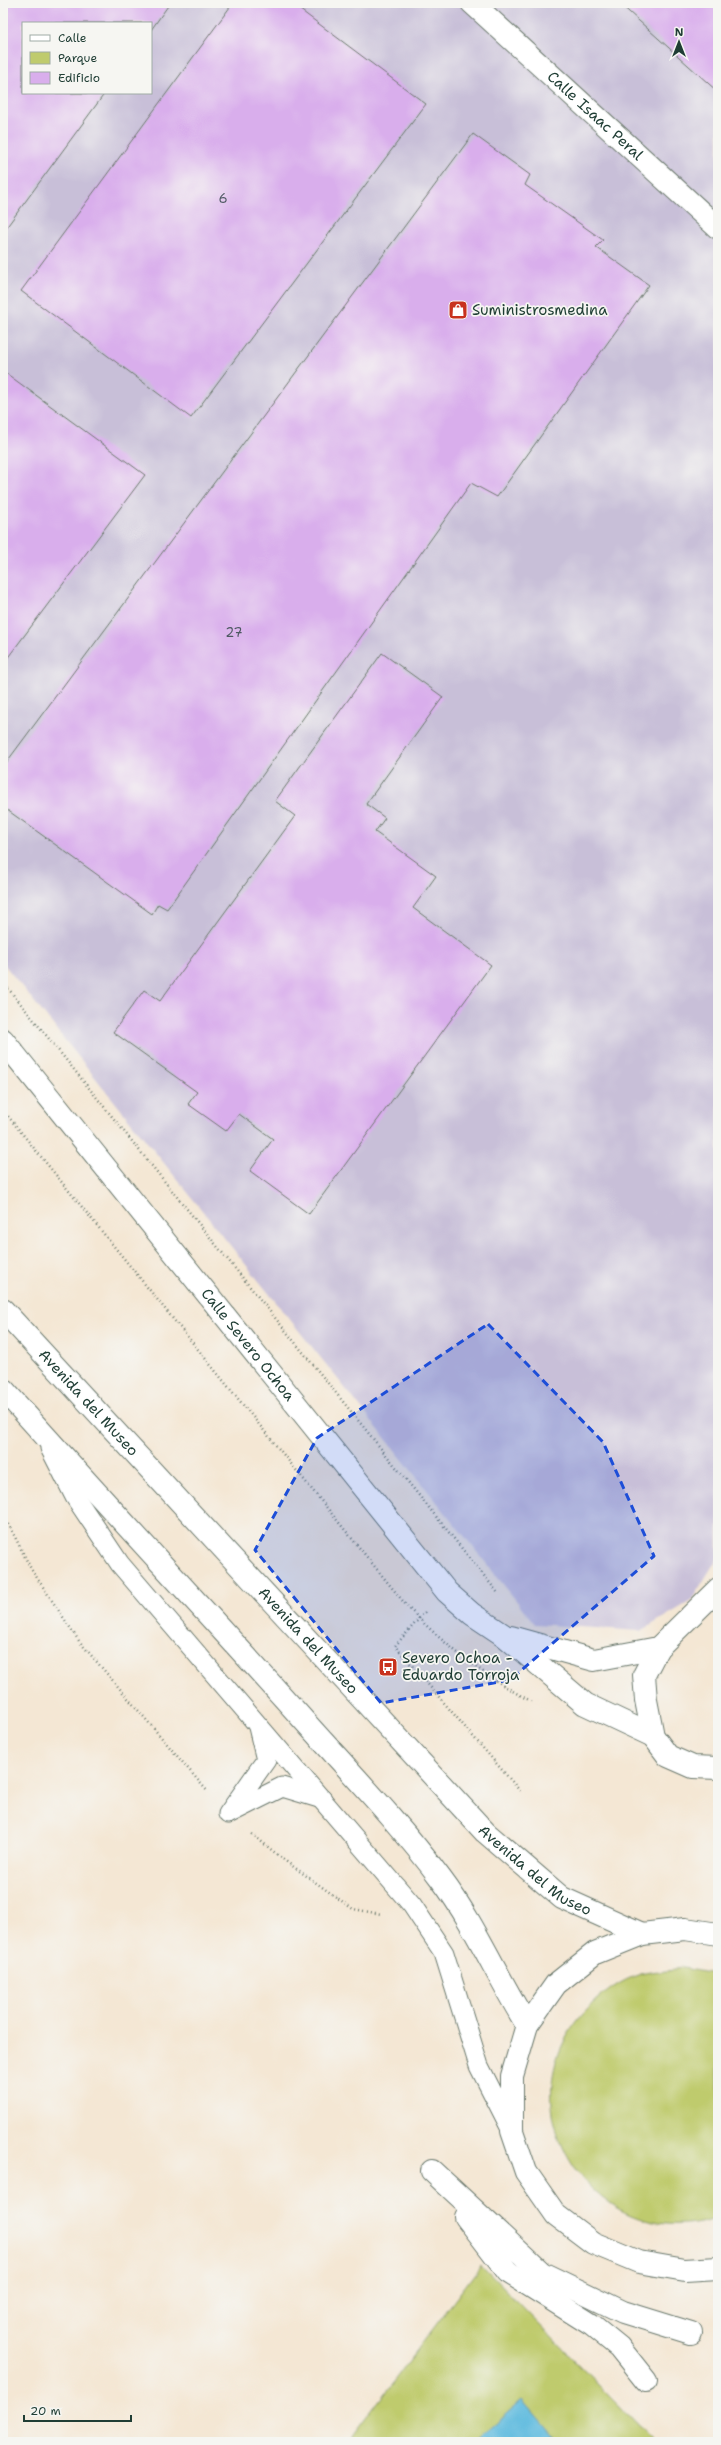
<svg xmlns="http://www.w3.org/2000/svg" width="721" height="2445" viewBox="0 0 721 2445" font-family="'Shantell Sans',sans-serif">
<rect width="100%" height="100%" fill="#f6f6f2"/>
<filter id="ink" filterUnits="userSpaceOnUse"><feTurbulence type="fractalNoise" baseFrequency=".025" numOctaves="2"/><feDisplacementMap in="SourceGraphic" scale="8" xChannelSelector="R" yChannelSelector="G"/><feConvolveMatrix kernelMatrix="1 2 1 2 8 2 1 2 1" color-interpolation-filters="sRGB"/></filter>
<filter id="wash" filterUnits="userSpaceOnUse"><feTurbulence type="fractalNoise" baseFrequency=".012" numOctaves="4" result="noise"/><feDisplacementMap in="SourceGraphic" scale="16" xChannelSelector="R" yChannelSelector="G"/><feGaussianBlur stdDeviation="0.9" result="paint"/><feColorMatrix in="noise" values="0 0 0 0 0 0 0 0 0 0 0 0 0 0 0 0 0 1.4 0 .05"/><feComposite in="paint" operator="in"/></filter>
<g filter="url(#wash)">
<rect width="100%" height="100%" fill="#f4e7d4"/>
<!-- industrial -->
<path fill="#c8bfd8" fill-rule="evenodd" d="M3,3H718V1557L691,1601L641,1631L535,1624L3,963ZM23,23H151V93H23Z"/>
<!-- green -->
<g fill="#bfcb6d" stroke="#6f8450">
<path d="M683,1968L718,1975V2217C597,2260 496,2105 586,2011C601,1995 620,1980 641,1974C654,1971 669,1970 683,1968Z"/>
<polygon points="481,2265 654,2442 348,2442"/>
</g>
<!-- water -->
<polygon fill="#62bcdf" stroke="#407c8a" points="523,2400 557,2440 555,2442 475,2442"/>
<g id="blocks">
<!-- building -->
<g fill="#d9aeec">
<polygon points="3,3 170,3 151,30 151,23 23,23 23,93 105,93 3,232"/>
<polygon points="233,3 291,3 426,104 191,418 21,291"/>
<polygon points="619,3 718,3 718,92"/>
<polygon points="473,134 530,175 525,185 603,240 596,247 649,285 497,497 471,483 167,909 158,904 152,914 3,807 3,767"/>
<polygon points="3,371 145,475 3,664"/>
<polygon points="382,653 443,697 366,804 385,818 375,832 436,876 413,908 491,965 309,1214 250,1171 273,1139 239,1114 226,1131 188,1104 197,1092 113,1032 144,990 160,1001 295,816 275,801"/>
</g>
</g>
</g>
<g filter="url(#ink)">
<use href="#blocks" fill-opacity="0" stroke="#6a786c" stroke-width="1"/>
<g fill="none" stroke-linecap="round" stroke-linejoin="round">
<!-- lane casing -->
<g stroke="#6a786c" stroke-width="21">
<g id="lane">
<polyline points="50,1448 75,1497 120,1564 412,1905 444,1953 479,2066 512,2131"/>
<polyline points="258,1727 266,1760 228,1814 282,1787 322,1799"/>
</g>
</g>
<!-- street casing -->
<g stroke="#6a786c" stroke-width="24">
<g id="street">
<path id="s1" d="M472,3L718,228"/>
<path id="s2" d="M3,1040L447,1592L472,1614L505,1636L585,1704L653,1736"/>
<polyline points="718,1589 658,1648 644,1675 646,1700 653,1736 668,1756 693,1767 718,1768"/>
<polyline points="511,1637 594,1660 658,1648"/>
<polyline points="432,2171 542,2273 623,2312 691,2333"/>
<polyline points="466,2217 508,2272 592,2325 619,2347 646,2381"/>
</g>
</g>
<!-- highway casing -->
<g stroke="#6a786c" stroke-width="24">
<g id="highway">
<path id="s3" d="M3,1310L485,1832L562,1898L642,1934"/>
<path d="M3,1389C101,1499 201,1606 299,1715C347,1769 398,1821 441,1879C475,1924 497,1977 527,2025"/>
<polyline points="718,1934 685,1929 642,1934 595,1953 556,1984 527,2025 512,2076 512,2131 526,2172 556,2215 593,2243 639,2262 685,2270 718,2268"/>
</g>
</g>
<!-- path -->
<g stroke="#6a786c" stroke-width="2.5" stroke-dasharray="1 3" stroke-linecap="butt">
<polyline points="3,982 498,1593"/>
<path d="M3,1110L406,1605C439,1641 490,1681 533,1702"/>
<polyline points="3,1513 31,1569 79,1641 208,1792"/>
<polyline points="425,1612 395,1646 521,1792"/>
<polyline points="252,1834 284,1860 353,1909 381,1914"/>
</g>
<!-- lane -->
<use href="#lane" stroke="#fff" stroke-width="19"/>
<!-- street -->
<use href="#street" stroke="#fff" stroke-width="22"/>
<!-- highway -->
<use href="#highway" stroke="#fff" stroke-width="22"/>
</g>
</g>
<!-- marked area -->
<path fill="#1d4ed8" fill-opacity="0.2" stroke="#1d4ed8" stroke-width="3" stroke-dasharray="8 5" stroke-linejoin="round" d="M488,1324L603,1442L654,1556L510,1680L381,1703L255,1550L317,1438Z"/>
<!-- icons -->
<defs>
<g id="shop-square" transform="scale(1)"><rect x="-9" y="-9" width="18" height="18" rx="4" fill="#c8321e" stroke="#f6f6f2"/><path d="M-5-2.5h2.3a2.7 3.5 0 0 1 5.4 0H5L5.5 6h-11ZM-1.5-2.5h3a1.5 2.3 0 0 0-3 0Z" fill="#fff"/></g>
<g id="bus-square" transform="scale(1)"><rect x="-9" y="-9" width="18" height="18" rx="4" fill="#c8321e" stroke="#f6f6f2"/><path d="M-5-6H5V4H4V6H2V4H-2V6H-4V4H-5ZM-3.5-4V0h7V-4ZM-3.5 1.2v1.5H-2V1.2ZM2 1.2v1.5H3.5V1.2Z" fill="#fff"/></g>
</defs>
<g fill-rule="evenodd">
<use href="#shop-square" x="458" y="310"/>
<use href="#bus-square" x="388" y="1667"/>
</g>
<g text-anchor="middle" dominant-baseline="central" stroke-width="3.5" stroke-linejoin="round" paint-order="stroke">
<!-- number labels -->
<g font-size="13" fill="#4e5962">
<text x="223" y="198">6</text>
<text x="234" y="632">27</text>
</g>
<!-- street labels -->
<g font-size="15" fill="#1f3d34" stroke="#f6f6f2">
<text stroke="none"><textPath href="#s1" startOffset="167">Calle Isaac Peral</textPath></text>
<text stroke="none"><textPath href="#s2" startOffset="391">Calle Severo Ochoa</textPath></text>
<text stroke="none"><textPath href="#s3" startOffset="126">Avenida del Museo</textPath></text>
<text stroke="none"><textPath href="#s3" startOffset="450">Avenida del Museo</textPath></text>
<text stroke="none"><textPath href="#s3" startOffset="774">Avenida del Museo</textPath></text>
</g>
<!-- poi labels -->
<g font-size="15" fill="#1f3d34" stroke="#f6f6f2" text-anchor="start">
<text x="472" y="310">Suministrosmedina</text>
<text x="402" y="1658">Severo Ochoa -<tspan x="402" dy="17">Eduardo Torroja</tspan></text>
</g>
</g>
<!-- margin -->
<rect width="721" height="2445" fill="none" stroke="#f6f6f2" stroke-width="16"/>
<!-- legend -->
<rect x="22" y="22" width="130" height="72" fill="#f6f6f2" stroke="#a0aca6"/>
<rect x="30" y="35" width="20" height="6" fill="#ffffff" stroke="#a0aca6"/>
<text x="58" y="42" font-size="12" fill="#1f3d34">Calle</text>
<rect x="30" y="52" width="20" height="12" fill="#bfcb6d" stroke="#a0aca6"/>
<text x="58" y="62" font-size="12" fill="#1f3d34">Parque</text>
<rect x="30" y="72" width="20" height="12" fill="#d9aeec" stroke="#a0aca6"/>
<text x="58" y="82" font-size="12" fill="#1f3d34">Edificio</text>
<!-- north arrow -->
<g transform="translate(679 42)" stroke="#f6f6f2" stroke-width="3" paint-order="stroke">
<path d="M0-3L7 15L0 10L-7 15Z" fill="#1f3d34"/>
<text y="-6" font-size="11" font-weight="bold" text-anchor="middle" fill="#1f3d34">N</text>
</g>
<!-- scale -->
<path d="M24 2415v6h107v-6" fill="none" stroke="#1f3d34" stroke-width="2"/>
<text x="30" y="2415" font-size="12" fill="#1f3d34" stroke="#f6f6f2" stroke-width="3" paint-order="stroke">20 m</text>
</svg>
